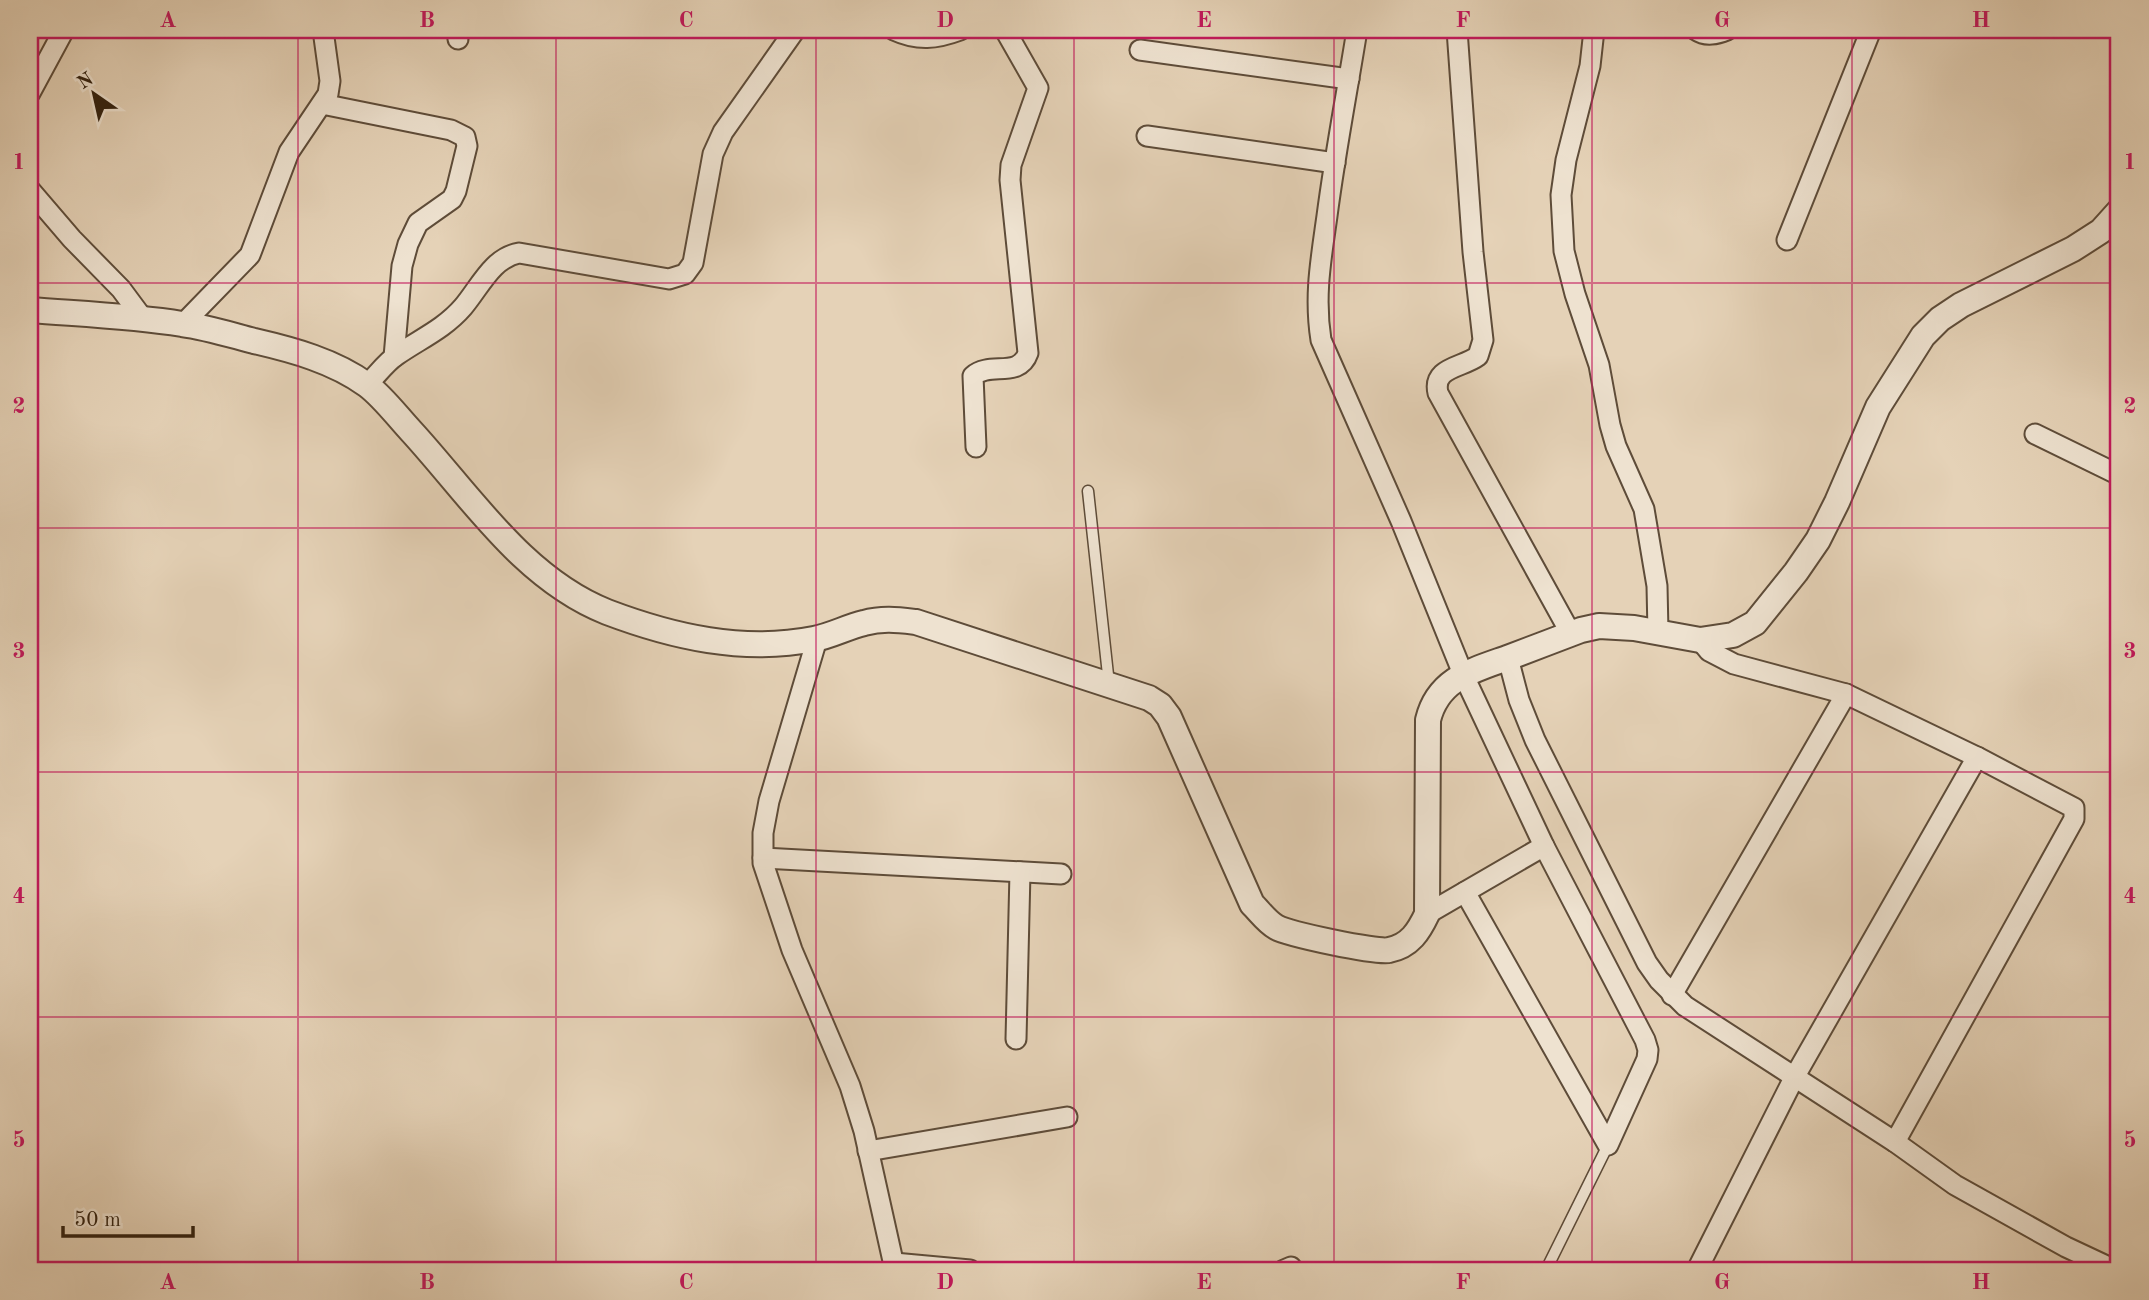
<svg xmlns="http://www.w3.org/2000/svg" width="2149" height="1300" viewBox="0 0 2149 1300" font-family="'Old Standard TT',serif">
<rect width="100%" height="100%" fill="#e5d2b7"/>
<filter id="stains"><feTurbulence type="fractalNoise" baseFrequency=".00286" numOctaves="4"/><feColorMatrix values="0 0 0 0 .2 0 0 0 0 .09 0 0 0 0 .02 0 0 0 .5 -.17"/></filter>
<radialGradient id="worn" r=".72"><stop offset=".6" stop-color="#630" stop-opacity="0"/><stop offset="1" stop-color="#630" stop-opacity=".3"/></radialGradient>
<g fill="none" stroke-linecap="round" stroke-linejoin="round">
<!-- service casing -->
<g stroke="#5e4c39" stroke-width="13">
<g id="service">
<polyline points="1088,491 1109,684"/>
<polyline points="1546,1270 1608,1145"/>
</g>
</g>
<!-- minor casing -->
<g stroke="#5e4c39" stroke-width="23">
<g id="minor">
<polyline points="457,30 458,39"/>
<path d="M894,30C918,41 936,39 960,30"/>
<path d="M1357,30C1347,92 1335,154 1327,216C1321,259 1314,296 1321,340L1401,521L1463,674L1544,846L1645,1040L1648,1050L1647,1059L1608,1145L1465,892"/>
<path d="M1457,30L1473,252L1483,340L1478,356C1462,368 1432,367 1438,393L1571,634"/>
<polyline points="1594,30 1590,66 1566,160 1561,195 1564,251 1575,294 1599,365 1610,425 1616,446 1644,509 1657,586 1658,632"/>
<path d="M1696,30C1706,37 1717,34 1727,30"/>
<polyline points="1140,50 1349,79"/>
<polyline points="30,93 64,30"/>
<polyline points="322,104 451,130 465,137 467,146 456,191 452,199 418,223 408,244 402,266 394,357"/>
<polyline points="1147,136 1335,163"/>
<polyline points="30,190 72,239 121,289 144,320"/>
<polyline points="1787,240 1871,30"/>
<polyline points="183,324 250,255 289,152 328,94 330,81 323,30"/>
<path d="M367,385C377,375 386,362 397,355C420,339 444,329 463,307C480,287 492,258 519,253L669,279L685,274L693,263L713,154L723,132L795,30"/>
<polyline points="2035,434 2119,475"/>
<path d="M976,447L973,376C990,361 1019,379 1028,353L1010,180L1011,165L1038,88L1005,30"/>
<polyline points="817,639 769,801 763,833 763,863 792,950 850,1086 864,1131 895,1270"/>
<polyline points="1700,640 1709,651 1734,664 1846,694 1977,757 2074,808 2074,819 1895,1142"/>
<polyline points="1508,658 1519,700 1535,740 1647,963 1659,980 1685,1006 1895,1142 1955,1185 2066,1247 2115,1270"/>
<polyline points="763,858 1061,874"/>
<polyline points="1427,914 1544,846"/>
<polyline points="1672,995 1846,694"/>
<polyline points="1016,1039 1020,872"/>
<polyline points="868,1151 1067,1117"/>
<polyline points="894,1263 970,1270"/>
<polyline points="1284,1270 1291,1267"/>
<polyline points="1697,1270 1795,1076 1977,757"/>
</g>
</g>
<!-- tertiary casing -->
<g stroke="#5e4c39" stroke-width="28">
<path id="tertiary" d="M30,310C80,314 132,316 182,324C206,327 231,335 254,341C293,350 334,361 367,385C383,397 397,416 411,431C469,494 523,579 607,612C673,637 743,653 814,639C831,636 847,627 864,623C882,618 898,620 916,622L1149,698L1160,705L1169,717L1252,904C1260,912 1267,922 1276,927C1288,934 1377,953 1389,950C1410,946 1419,931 1427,914L1428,720C1438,678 1474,670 1510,657C1534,648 1557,639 1581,630L1599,626L1634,628L1700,640L1733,635L1755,623L1796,572L1818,540L1837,502L1878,407L1923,336L1940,319L1961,305L2073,249L2101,231L2119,211"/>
</g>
<!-- service -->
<use href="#service" stroke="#eee2d0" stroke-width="10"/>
<!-- minor -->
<use href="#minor" stroke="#eee2d0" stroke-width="19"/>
<!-- tertiary -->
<use href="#tertiary" stroke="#eee2d0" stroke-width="24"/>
</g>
<!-- grid -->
<path fill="none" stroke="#c2185b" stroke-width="2" stroke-opacity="0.55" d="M298,30V1270M556,30V1270M816,30V1270M1074,30V1270M1334,30V1270M1592,30V1270M1852,30V1270M30,283H2119M30,528H2119M30,772H2119M30,1017H2119"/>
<!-- margin -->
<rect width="2149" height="1300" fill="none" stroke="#e5d2b7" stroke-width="77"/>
<!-- north arrow -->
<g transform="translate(94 94) rotate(326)" stroke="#eee2d0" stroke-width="5" paint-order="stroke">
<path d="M0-5L12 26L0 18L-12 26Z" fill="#31200f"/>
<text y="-10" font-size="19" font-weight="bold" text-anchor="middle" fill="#31200f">N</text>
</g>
<!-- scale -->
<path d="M63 1226v10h130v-10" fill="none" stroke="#31200f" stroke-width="3.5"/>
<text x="74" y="1226" font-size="21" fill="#31200f" stroke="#eee2d0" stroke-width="5" paint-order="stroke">50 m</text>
<rect x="38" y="38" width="2072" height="1224" fill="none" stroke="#c2185b" stroke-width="2.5"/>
<g font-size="23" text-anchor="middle" font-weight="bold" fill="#c2185b">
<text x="168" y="27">A</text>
<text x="427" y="27">B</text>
<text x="686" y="27">C</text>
<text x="945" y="27">D</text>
<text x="1204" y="27">E</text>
<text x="1463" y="27">F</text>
<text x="1722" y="27">G</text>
<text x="1981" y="27">H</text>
<text x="19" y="169">1</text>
<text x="2130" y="169">1</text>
<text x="19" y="413">2</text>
<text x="2130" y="413">2</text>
<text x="19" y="658">3</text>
<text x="2130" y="658">3</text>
<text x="19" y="903">4</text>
<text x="2130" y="903">4</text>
<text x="19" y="1147">5</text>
<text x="2130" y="1147">5</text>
<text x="168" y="1289">A</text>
<text x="427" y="1289">B</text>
<text x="686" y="1289">C</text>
<text x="945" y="1289">D</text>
<text x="1204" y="1289">E</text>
<text x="1463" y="1289">F</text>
<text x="1722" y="1289">G</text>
<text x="1981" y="1289">H</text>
</g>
<rect width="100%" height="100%" filter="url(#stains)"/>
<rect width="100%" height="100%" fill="url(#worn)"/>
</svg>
